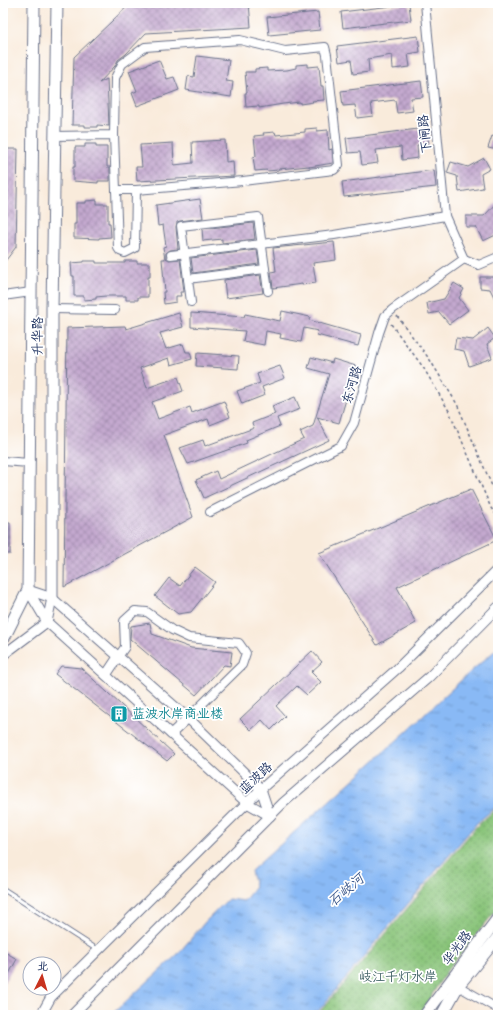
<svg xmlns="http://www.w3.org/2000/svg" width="501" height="1018" viewBox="0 0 501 1018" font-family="'Balsamiq Sans','LXGW WenKai TC',sans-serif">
<defs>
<pattern id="green-dots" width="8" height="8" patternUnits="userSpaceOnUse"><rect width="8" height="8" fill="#89c479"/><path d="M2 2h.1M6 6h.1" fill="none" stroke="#6fa066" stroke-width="1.8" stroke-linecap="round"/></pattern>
<pattern id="water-ripples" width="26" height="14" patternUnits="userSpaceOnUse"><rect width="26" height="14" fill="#89b9f5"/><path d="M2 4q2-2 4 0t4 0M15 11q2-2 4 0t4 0" fill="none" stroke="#6f97ca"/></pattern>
<pattern id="building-cross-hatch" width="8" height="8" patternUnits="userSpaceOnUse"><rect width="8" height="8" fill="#c4a9cf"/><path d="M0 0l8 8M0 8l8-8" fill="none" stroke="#9e8aab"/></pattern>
</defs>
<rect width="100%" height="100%" fill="#fff"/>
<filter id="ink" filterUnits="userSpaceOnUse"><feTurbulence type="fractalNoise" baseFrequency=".025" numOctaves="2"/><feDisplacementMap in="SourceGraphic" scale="8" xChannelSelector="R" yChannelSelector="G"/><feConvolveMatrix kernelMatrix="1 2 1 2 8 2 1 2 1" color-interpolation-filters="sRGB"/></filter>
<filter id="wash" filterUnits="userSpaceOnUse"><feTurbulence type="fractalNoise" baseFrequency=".012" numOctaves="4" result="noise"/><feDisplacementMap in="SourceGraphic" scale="16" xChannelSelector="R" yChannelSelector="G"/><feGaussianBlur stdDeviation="0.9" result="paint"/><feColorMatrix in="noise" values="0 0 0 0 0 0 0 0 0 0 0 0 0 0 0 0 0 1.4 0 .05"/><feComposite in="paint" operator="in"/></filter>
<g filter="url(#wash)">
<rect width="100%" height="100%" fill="#f9ebdb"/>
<!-- green -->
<polygon fill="url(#green-dots)" stroke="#527a6c" points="498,807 498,908 448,969 419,1015 317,1015 477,826"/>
<!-- water -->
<polygon fill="url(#water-ripples)" stroke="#5274aa" points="498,648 498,805 477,823 378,939 315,1015 111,1015 177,955 206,921 228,899 244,901 255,887 251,871 406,732 469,673"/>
<g id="blocks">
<!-- building -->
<g fill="url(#building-cross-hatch)">
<polygon points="131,3 249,3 251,27 146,33 126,54 118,60 115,66 99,83 107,79 109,126 97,125 97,127 85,127 85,125 72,125 74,57"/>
<polygon points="409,4 411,20 343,28 341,12"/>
<polygon points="318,12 320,30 269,35 267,17"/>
<polygon points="418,36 420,52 408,54 410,67 393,69 392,55 368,59 369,72 353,74 351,60 339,62 337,46"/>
<polygon points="197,56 229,60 226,81 233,82 231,97 186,90 188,76 194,77"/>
<polygon points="159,60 167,79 174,77 179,90 137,106 132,93 137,91 129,71"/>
<polygon points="308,64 308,67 319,66 321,86 323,86 324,100 312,101 313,102 300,104 300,102 283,104 259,108 259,106 246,107 245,93 247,93 245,72 255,72 255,69 267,68 267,71 287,70 296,68 296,65"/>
<polygon points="421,81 423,97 411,98 413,111 397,113 395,100 371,103 373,116 357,118 355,105 343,106 341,91"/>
<polygon points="317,128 317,131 328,130 329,150 332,149 333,163 309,167 309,166 279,169 279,170 267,171 267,170 255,171 253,157 256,156 254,136 264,135 263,133 275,132 276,135 295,133 305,132 305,129"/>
<polygon points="426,128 429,144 417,145 418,158 402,160 401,147 376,150 378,163 362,165 360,152 348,153 346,138"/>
<polygon points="492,136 498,138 498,150 488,148"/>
<polygon points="225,140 226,162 233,161 234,176 137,181 136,167 142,167 140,145 173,143 174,165 193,163 192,142"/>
<polygon points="85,144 96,144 96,147 107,147 107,167 110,167 110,181 98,181 98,183 73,181 73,167 75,167 75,147 85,147"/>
<polygon points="3,149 18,149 16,247 3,264"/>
<polygon points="484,158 490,169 481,174 483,188 459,192 457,176 447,173 451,162 468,167"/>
<polygon points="434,170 436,187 344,197 342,182"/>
<polygon points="200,199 203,218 180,221 177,222 176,227 178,249 170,250 166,253 166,258 169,260 180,259 184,292 180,292 181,296 176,296 176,302 164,304 163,292 165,292 162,259 165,259 163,247 166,246 163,225 158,226 156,205"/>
<polygon points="97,200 97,204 108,204 108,223 110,223 111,237 99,238 99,239 74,238 74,224 76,224 76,203 86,203 86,201"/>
<polygon points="498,201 498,234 483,241 476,227 466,227 466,216 484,216"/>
<polygon points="253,223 255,239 222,243 222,239 203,241 202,229"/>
<polygon points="334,242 336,260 313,263 316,283 302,285 302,284 273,288 271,272 276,271 273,248"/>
<polygon points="257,250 259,264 193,273 191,258"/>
<polygon points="84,261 96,261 96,263 125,263 125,261 137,261 137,263 150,263 150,277 148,277 148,297 138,297 138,300 126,300 126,296 106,296 96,297 96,299 84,300 84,296 74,296 74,276 72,276 71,263 84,262"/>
<polygon points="260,275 263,293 226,298 224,280"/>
<polygon points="480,277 498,277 498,305 490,289 480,288"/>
<polygon points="454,283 464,289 459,298 468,310 449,324 439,312 429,314 427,303 444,299"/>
<polygon points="282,311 310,317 309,320 361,335 358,346 317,335 318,331 304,328 301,342 280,338 281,334 266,331 264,345 243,341 245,331 191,327 191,313 244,317 245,314 280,321"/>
<polygon points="179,313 183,327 160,333 166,349 183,344 186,352 190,352 192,359 171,365 169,358 140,368 147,388 178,377 183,391 152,402 158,419 190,407 192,413 224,401 230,417 210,425 208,419 164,435 193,517 64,587 67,328 125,326 126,329"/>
<polygon points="488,328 495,338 487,344 492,358 469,366 464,351 454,349 456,338 473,340"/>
<polygon points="197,353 239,356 238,369 196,366"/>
<polygon points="311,357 332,363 333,359 356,366 339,423 317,417 329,440 204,498 196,480 216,471 219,479 304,439 300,432 313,426 329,374 308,368"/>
<polygon points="280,366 285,378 262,387 265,395 242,404 237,391 260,383 257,374"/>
<polygon points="295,397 300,409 277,418 280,426 246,440 247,443 188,464 180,448 203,440 205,446 254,428 252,423 275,414 272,406"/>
<polygon points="471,489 497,540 397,587 416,623 377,645 319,553"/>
<rect x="3" y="523" width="7" height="31"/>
<polygon points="195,567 215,582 191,612 178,614 155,596 169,578 180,586"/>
<polygon points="150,623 152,634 191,648 232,652 230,666 224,665 196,695 130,639 131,626"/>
<polygon points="312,651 322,662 311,672 321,682 307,695 297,686 276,706 285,716 271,730 262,720 251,730 240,719"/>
<polygon points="61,666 81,668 174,754 167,761 55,674"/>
<polygon points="3,951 17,959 3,985"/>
</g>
</g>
</g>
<g filter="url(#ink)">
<use href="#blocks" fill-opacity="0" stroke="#69718a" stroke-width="1"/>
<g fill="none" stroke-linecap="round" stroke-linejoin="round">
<!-- service casing -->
<g stroke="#69718a" stroke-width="6">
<polyline id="service" points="3,889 98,950"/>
</g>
<!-- minor casing -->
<g stroke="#69718a" stroke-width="10">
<g id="minor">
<polyline points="425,3 445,216 464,259"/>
<polyline points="54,136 114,135 115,78 122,64 145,47 240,40 285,51 325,47 327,55 339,165 334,170 243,181 136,190 116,190 114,135"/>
<polyline points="116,190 118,248 120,251 125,253 135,248 136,190"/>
<polyline points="171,255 334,235 445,216"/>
<polyline points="464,259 479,265 498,257"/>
<polyline points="188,279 265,269"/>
<polyline points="3,296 31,292"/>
<polyline points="191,302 181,226 258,217 268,291"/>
<polyline points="52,309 115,310"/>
<polyline points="3,461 29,463"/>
<polyline points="210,512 341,446 354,423 379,333 385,316 393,309 464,259"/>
<polyline points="118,657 125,647 124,621 135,611 147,612 172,630 189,638 239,643 246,653 242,665 188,718"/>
<polyline points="458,986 498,1009"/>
</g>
</g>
<!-- tertiary casing -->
<g stroke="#69718a" stroke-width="11">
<g id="tertiary">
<polygon points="28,590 52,598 188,718 261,789 270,816 247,803 47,622"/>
<polyline points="3,655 47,622 52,598"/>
<polyline points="106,675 118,657"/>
<polyline points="171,734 188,718"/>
<polyline points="41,1015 51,997 261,789 398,668 498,569"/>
<polyline points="72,1015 283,803 429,677 498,607"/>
</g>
</g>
<!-- secondary casing -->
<g stroke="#69718a" stroke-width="13">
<g id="secondary">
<polyline points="52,598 52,309 57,3"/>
<polyline points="5,636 28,590 34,3"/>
<polyline points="425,1015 498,918"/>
<polyline points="442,1015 458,986 498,937"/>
</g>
</g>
<!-- path -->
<g stroke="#69718a" stroke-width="1.5" stroke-dasharray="3 3" stroke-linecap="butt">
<polyline points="397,316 430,360 457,404 498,500"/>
<polyline points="391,324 423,367 449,411 491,508 498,517"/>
</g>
<!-- service -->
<use href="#service" stroke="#fff" stroke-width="4"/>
<!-- minor -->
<use href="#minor" stroke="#fff" stroke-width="8"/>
<!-- tertiary -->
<use href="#tertiary" stroke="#fff" stroke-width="9"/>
<!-- secondary -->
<use href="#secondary" stroke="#fff" stroke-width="11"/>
</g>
</g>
<!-- icons -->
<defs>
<g id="building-square" transform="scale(0.9)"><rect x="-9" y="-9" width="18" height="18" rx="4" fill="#0f9aa8" stroke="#fff"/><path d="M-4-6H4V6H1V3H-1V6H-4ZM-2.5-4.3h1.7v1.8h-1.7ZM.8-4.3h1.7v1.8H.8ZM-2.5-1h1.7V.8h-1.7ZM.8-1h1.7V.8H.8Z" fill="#fff"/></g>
</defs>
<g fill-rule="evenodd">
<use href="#building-square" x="119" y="714"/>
</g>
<g text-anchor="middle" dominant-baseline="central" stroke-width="3.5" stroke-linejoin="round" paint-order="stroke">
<!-- street labels -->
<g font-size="13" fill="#1b2f5e" stroke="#fff">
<text transform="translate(425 134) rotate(-96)">下闸路</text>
<text transform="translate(38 336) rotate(-90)">升华路</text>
<text transform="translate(352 385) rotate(-74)">东河路</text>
<text transform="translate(256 778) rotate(-43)">蓝波路</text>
<text transform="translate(457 948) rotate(-53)">华光路</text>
</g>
<!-- culture labels -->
<g font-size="13" fill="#0d838f" stroke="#fff" text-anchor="start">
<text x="132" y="714">蓝波水岸商业楼</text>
</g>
<!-- park labels -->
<g font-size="13" fill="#426367" stroke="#fff">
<text x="398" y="977">岐江千灯水岸</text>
</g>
<!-- water labels -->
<g font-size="14" font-style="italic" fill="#3c588b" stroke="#fff">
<text transform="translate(346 890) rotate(-40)">石岐河</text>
</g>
</g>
<!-- margin -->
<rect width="501" height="1018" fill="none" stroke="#fff" stroke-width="16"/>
<!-- north arrow -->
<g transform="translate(42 976) rotate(5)"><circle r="19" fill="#ffffff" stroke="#a4acbf"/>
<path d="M0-3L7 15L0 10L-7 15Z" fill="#c8321e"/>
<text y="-6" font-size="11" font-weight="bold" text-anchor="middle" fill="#1b2f5e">北</text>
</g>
</svg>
